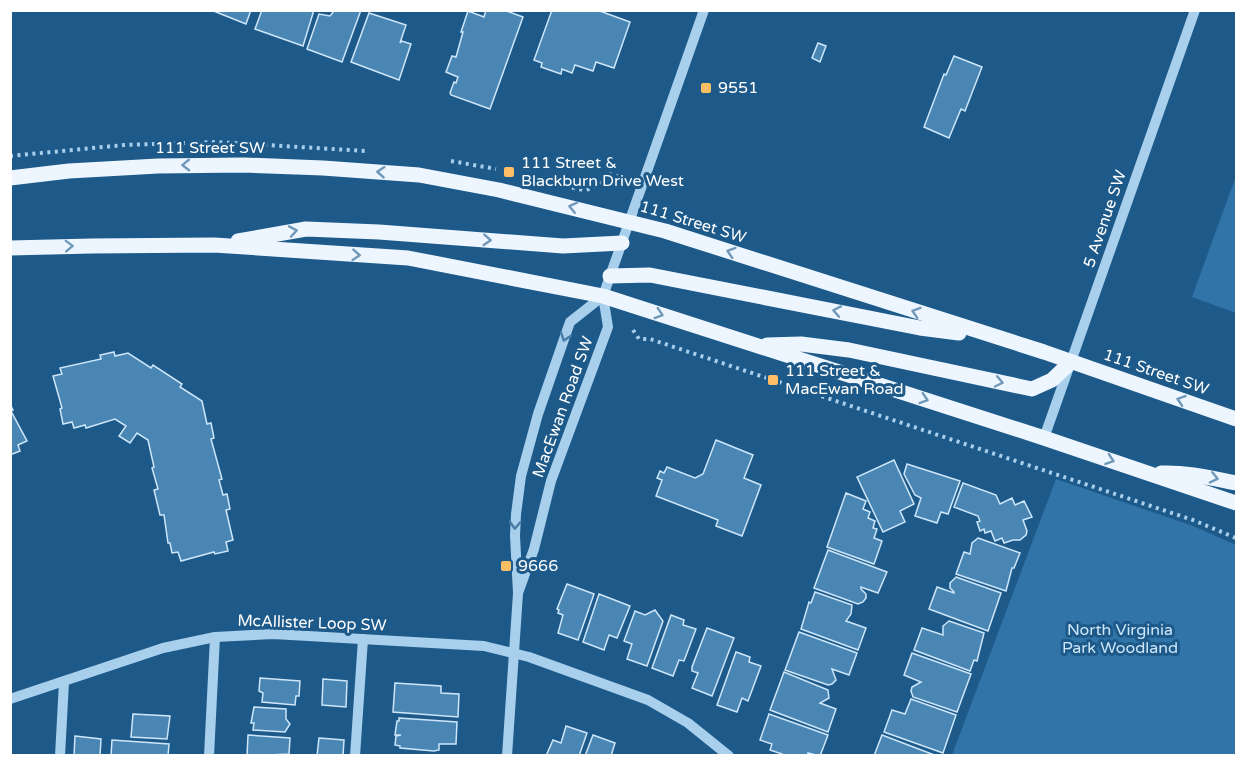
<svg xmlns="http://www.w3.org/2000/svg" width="1247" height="766" viewBox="0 0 1247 766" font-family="'Varela Round',sans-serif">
<rect width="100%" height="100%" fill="#1d5a8a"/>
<!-- green -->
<g fill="#3074a8">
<polygon points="1236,176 1236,313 1192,297"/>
<polygon points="1056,479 1193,526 1236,545 1236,755 952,755"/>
</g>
<!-- building -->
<g fill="#4a86b4" stroke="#cde6f9" stroke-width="1.5">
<polygon points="211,10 251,10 246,24"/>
<polygon points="262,10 314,10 303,46 255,29"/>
<polygon points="335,10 361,10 342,62 307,49 319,14 330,16"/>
<polygon points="486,10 504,10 523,17 490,109 451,95 450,93 454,82 456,83 458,77 446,72 452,56 456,57 463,32 461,32 468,11 484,17"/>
<polygon points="552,10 597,10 630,22 614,68 596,62 593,71 575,65 572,73 562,69 561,74 541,67 542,63 534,60"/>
<polygon points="369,13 406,25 400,43 402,41 411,44 399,80 351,62"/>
<polygon points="818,43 826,46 820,62 812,58"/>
<polygon points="954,56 982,67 965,111 961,109 949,138 924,127 944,74 946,75"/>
<polygon points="114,352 115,356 128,353 151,368 153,365 182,384 180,387 202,401 207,424 211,423 214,438 211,439 222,479 219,480 223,495 227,494 230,509 226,510 233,540 226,542 228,551 215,554 214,552 181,561 178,552 172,553 170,543 168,543 164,515 160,515 154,490 158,489 152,468 154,467 148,440 137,433 130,443 119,436 126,426 115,419 86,428 85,425 74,428 72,422 63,424 60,409 62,408 53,376 62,374 60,368 101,359 100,355"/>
<polygon points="10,404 13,410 11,411 27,441 18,445 20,451 10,455"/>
<polygon points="716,440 753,455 744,478 761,485 742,536 716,526 718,520 656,496 662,480 657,478 660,471 664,473 667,467 695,478 703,474"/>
<polygon points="894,460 914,504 900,511 905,522 883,532 857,477"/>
<polygon points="907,464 960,481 948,514 941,512 937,523 915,516 921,498 915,495 904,474"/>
<polygon points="963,483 996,495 1000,504 1012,498 1015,505 1024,501 1032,517 1023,520 1027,531 1026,535 1020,540 1013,540 1004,543 1002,538 995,541 991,531 985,533 984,529 980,531 977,522 980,521 978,516 954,507"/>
<polygon points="846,493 866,501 863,509 870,512 868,518 875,521 873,528 877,529 874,538 882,541 874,564 827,547"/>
<polygon points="978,538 1020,553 1014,568 1012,568 1006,591 956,574 964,552 970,554 972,543"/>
<polygon points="828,550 887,572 878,593 861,587 861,589 866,594 866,598 863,602 858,604 814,588"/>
<polygon points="956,577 1001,593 988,631 929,609 937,587 954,593 954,592 950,588 950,583"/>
<polygon points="567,584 594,594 578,640 558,633 563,615 558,613 559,610 557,609"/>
<polygon points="815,592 852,605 851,614 846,621 866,628 858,650 801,629 809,602 811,603"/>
<polygon points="599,594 630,606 617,638 609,635 604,650 583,642"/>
<polygon points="655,610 663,621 647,666 627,659 632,644 624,641 635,611 645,615"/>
<polygon points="671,615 684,620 683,625 696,629 684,661 679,660 673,676 652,668"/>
<polygon points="949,621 984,633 977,661 974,660 970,671 914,650 922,628 943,635 943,626"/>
<polygon points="707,628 734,638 712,696 692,688 698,673 692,671 692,667"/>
<polygon points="799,632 857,653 849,675 832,669 836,680 832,684 828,685 785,670"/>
<polygon points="736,652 750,657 749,662 761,666 748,701 742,698 737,712 717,705"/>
<polygon points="912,653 971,674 957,712 913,697 911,691 912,687 921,682 904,675"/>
<polygon points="784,672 828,690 829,698 820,703 836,709 828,732 770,710"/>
<polygon points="260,678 300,681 299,696 296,696 295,705 262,702 263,693 259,691"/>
<polygon points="323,679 347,681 346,707 322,705"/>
<polygon points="395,683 441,686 441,693 459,694 458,717 393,712"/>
<polygon points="911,699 956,715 943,753 884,732 892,710 905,714"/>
<polygon points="254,707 286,709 286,719 290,724 285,732 253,730 254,723 251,723"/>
<polygon points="133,714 170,716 167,739 131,737"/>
<polygon points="769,714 828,735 820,756 808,753 807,756 781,756 782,754 770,750 772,744 760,740"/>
<polygon points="399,718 457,722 456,744 439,744 439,750 434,751 400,748 400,746 395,745 396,736 401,735 395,735 397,721 399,721"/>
<polygon points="566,726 587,733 579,756 546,756 553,740 561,743"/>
<polygon points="248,735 290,738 289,754 247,756"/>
<polygon points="593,735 615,743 611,756 585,756"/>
<polygon points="882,735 937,756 874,756"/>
<polygon points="75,736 101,739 100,756 74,756"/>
<polygon points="319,738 344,740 343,756 317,756"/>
<polygon points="112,740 169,744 168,756 111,756"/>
</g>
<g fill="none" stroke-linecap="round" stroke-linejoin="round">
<!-- path -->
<g stroke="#a8cfec" stroke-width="4" stroke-dasharray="3 4.5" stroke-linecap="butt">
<polyline points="10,156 124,145 216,142 366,151"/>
<polyline points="451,161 496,169"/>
<polyline points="521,175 578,189 586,190 600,185 607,173 619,177"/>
<polyline points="633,330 639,339 650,339 1193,520 1236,538"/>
</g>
<!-- minor -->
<g stroke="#a8cfec" stroke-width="10">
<polyline points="1044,438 1195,10"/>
<polyline points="518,593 534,549 551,481 608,327 603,296 704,10"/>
<polyline points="10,699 163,648 215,637 273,634 484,646 529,657 648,700 688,723 729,756"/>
<polyline points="60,756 64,682"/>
<polyline points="209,756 215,637"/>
<polyline points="355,756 363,639"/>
<polyline points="507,756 518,593 515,536 516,514 521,476 538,414 570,322 603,296"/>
</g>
<!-- major -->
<g stroke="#edf6ff" stroke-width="15">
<polyline points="10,178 69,171 158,166 244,165 323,168 419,175 499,190 665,231 1044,352 1236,419"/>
<polyline points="238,241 306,229 379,232 563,246 622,243"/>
<polyline points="10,248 92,246 214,245 408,258 603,296 1044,438 1236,503"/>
<polyline points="610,276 650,275 920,328 959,333"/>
<polyline points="767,345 801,344 849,350 1032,389 1052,380 1071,362"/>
<path d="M1161,473C1187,472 1211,478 1236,483"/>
</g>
</g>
<!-- one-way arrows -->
<defs><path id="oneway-chevron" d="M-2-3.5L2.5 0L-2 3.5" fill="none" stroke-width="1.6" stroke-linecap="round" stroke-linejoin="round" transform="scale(1.5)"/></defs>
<g stroke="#7098b9">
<use href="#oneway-chevron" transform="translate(186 165) rotate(179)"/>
<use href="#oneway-chevron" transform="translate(381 172) rotate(-176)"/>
<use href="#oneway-chevron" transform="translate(573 207) rotate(-167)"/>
<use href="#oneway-chevron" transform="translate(293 231) rotate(-10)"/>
<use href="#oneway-chevron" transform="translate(487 240) rotate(4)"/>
<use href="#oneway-chevron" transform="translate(69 246) rotate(-2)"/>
<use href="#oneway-chevron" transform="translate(731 252) rotate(-162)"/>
<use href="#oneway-chevron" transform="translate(356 255) rotate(4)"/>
<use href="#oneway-chevron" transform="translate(837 311) rotate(-169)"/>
<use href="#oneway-chevron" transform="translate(916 312) rotate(-162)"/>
<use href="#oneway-chevron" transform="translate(659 314) rotate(18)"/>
<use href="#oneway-chevron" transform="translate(999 382) rotate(12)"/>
<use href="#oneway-chevron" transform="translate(924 399) rotate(18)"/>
<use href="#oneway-chevron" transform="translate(1181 400) rotate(-161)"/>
<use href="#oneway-chevron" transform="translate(1110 460) rotate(19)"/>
<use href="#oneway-chevron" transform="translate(1214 478) rotate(13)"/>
</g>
<g stroke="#477da7">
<use href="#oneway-chevron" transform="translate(565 337) rotate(109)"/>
<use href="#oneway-chevron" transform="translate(515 525) rotate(93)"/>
</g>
<!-- markers -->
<g fill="#fcbf66" stroke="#1d5a8a" stroke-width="2">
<rect x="700" y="82" width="12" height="12" rx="3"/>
<rect x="503" y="166" width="12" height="12" rx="3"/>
<rect x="767" y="374" width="12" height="12" rx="3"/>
<rect x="500" y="560" width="12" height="12" rx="3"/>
</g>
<g text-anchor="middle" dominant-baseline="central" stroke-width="6" stroke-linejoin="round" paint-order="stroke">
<!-- poi labels -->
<g font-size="16" fill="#fff" stroke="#1d5a8a" text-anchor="start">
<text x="718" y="88">9551</text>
<text x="521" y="163">111 Street &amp;<tspan x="521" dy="18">Blackburn Drive West</tspan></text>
<text x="785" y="371">111 Street &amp;<tspan x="785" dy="18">MacEwan Road</tspan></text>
<text x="518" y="566">9666</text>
</g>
<!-- street labels -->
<g font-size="16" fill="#fff" stroke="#1d5a8a">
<text x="210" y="148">111 Street SW</text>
<text transform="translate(1105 219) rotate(-71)">5 Avenue SW</text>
<text transform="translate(693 222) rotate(17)">111 Street SW</text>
<text transform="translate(1156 372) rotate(19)">111 Street SW</text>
<text transform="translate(563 407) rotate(-70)">MacEwan Road SW</text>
<text transform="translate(312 623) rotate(2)">McAllister Loop SW</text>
</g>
<!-- park labels -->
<g font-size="16" fill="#cde6f9" stroke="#1d5a8a">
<text x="1120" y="630">North Virginia<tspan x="1120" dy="18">Park Woodland</tspan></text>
</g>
</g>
<!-- border -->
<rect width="1247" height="766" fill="none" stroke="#ffffff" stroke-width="24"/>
</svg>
